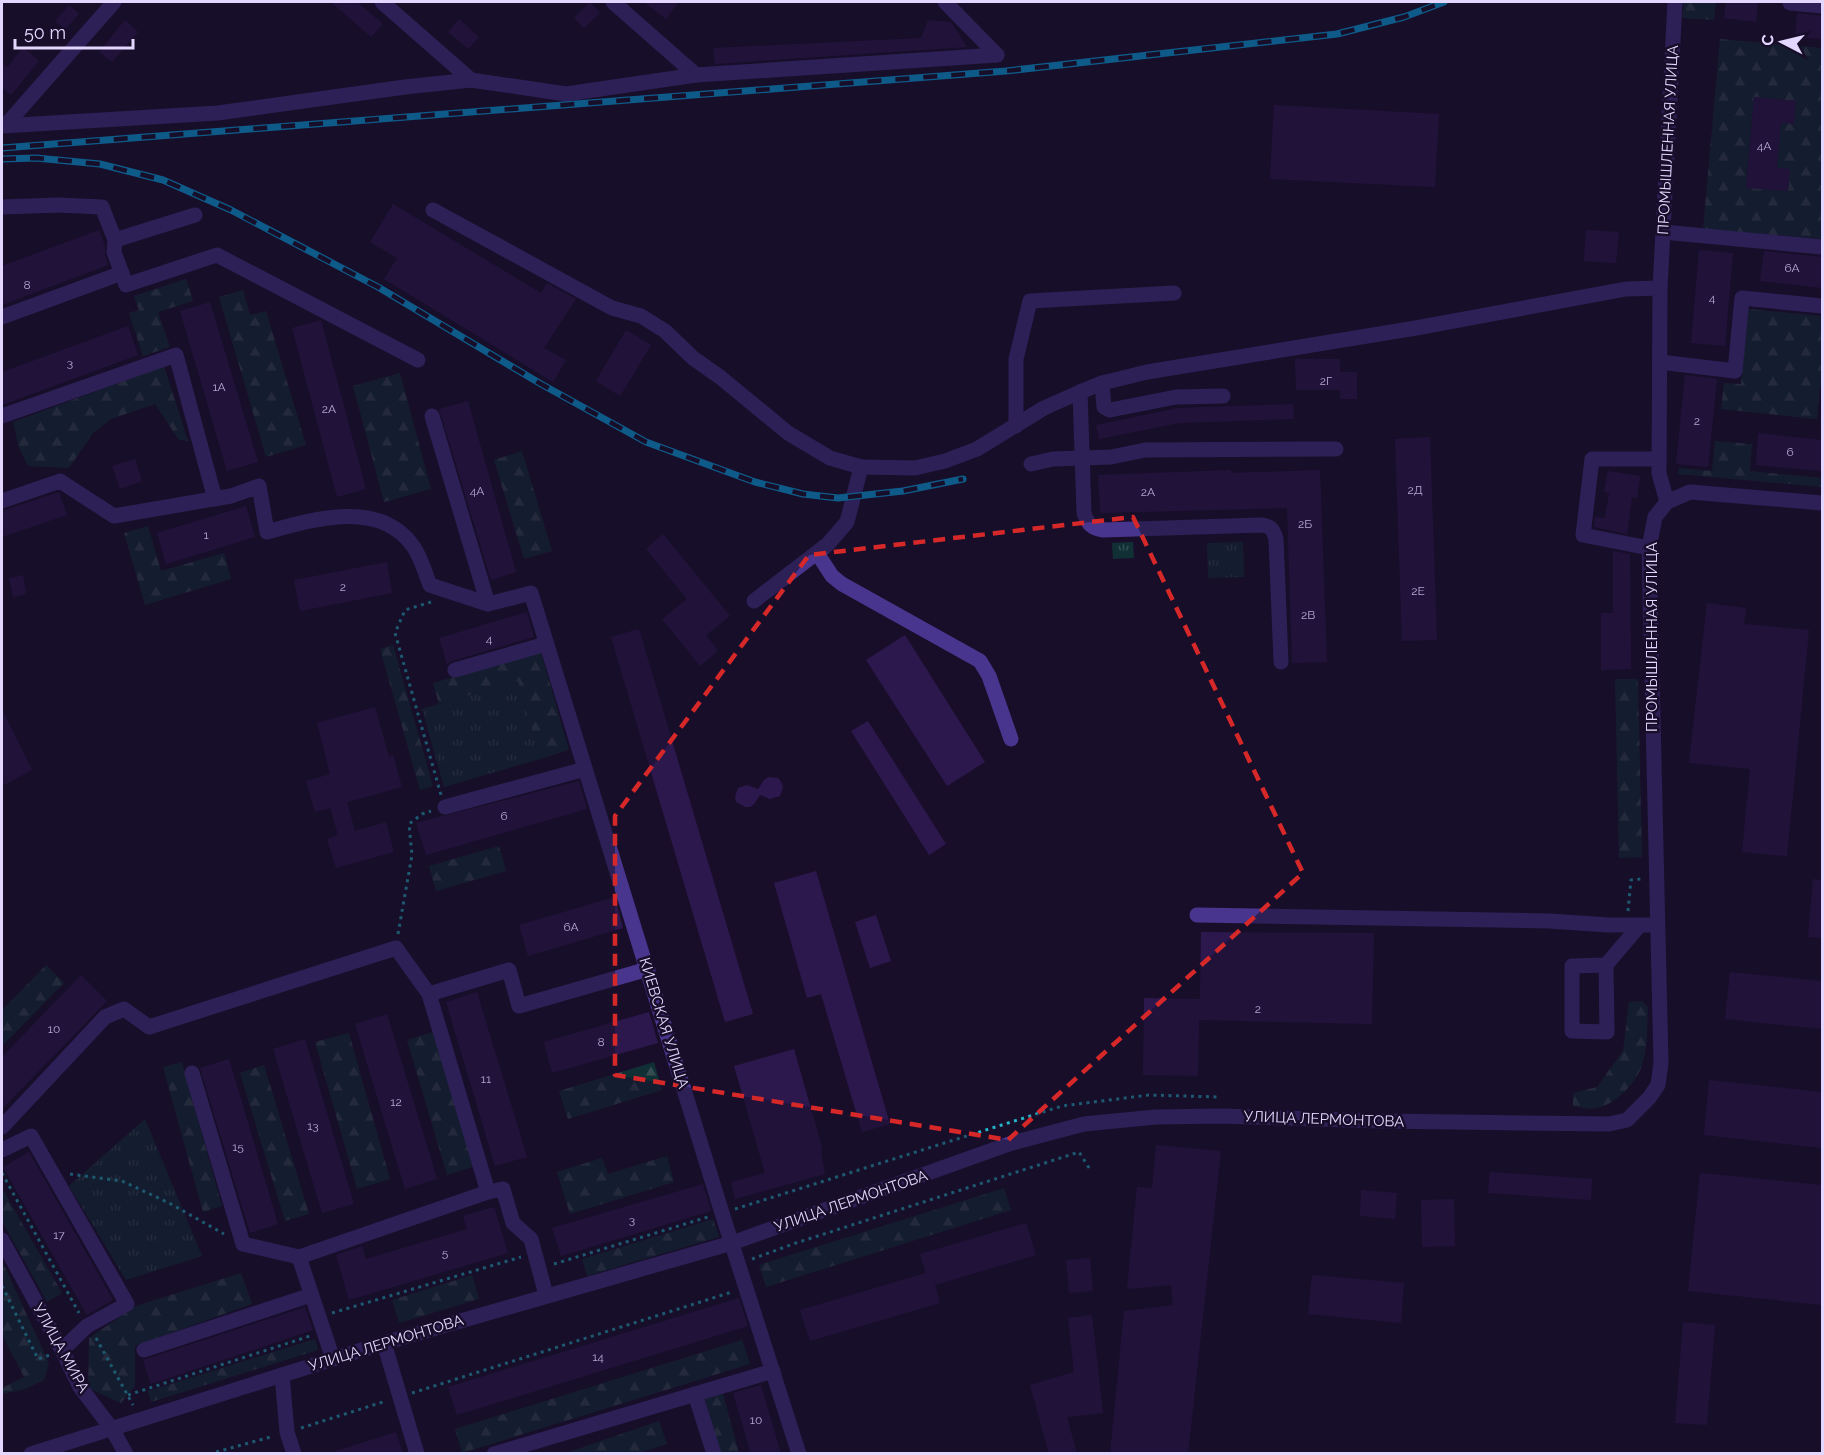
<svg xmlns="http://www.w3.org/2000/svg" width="1824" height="1455" viewBox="0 0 1824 1455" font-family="Raleway,sans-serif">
<defs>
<pattern id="grass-tufts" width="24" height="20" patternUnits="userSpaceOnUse" patternTransform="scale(1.5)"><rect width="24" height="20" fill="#103035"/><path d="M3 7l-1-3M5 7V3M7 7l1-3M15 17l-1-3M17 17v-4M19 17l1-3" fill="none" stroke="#334d53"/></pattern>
<pattern id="forest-firs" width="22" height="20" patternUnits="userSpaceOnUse" patternTransform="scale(1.5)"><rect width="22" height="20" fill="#103035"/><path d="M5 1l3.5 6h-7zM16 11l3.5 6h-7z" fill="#334d53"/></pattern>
</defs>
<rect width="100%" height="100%" fill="#180e2a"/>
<!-- grass -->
<g fill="url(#grass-tufts)">
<polygon points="1133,542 1134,558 1113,559 1112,543"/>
<polygon points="1243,542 1244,577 1208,578 1207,543"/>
<polygon points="518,681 540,759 444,787 422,709"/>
<polygon points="145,1119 202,1256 126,1280 69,1186"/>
</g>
<!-- forest -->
<g fill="url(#forest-firs)" fill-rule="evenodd">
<polygon points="1684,2 1716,2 1714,20 1682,18"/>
<path d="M1720,39L1822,48V239L1703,229ZM1754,97L1796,101L1781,123L1777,168L1790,169L1788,191L1746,187Z"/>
<polygon points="186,279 193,301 158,312 170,347 143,356 129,313 139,310 134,296"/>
<polygon points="243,290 250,315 266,311 306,445 266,457 219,297"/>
<polygon points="1748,309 1822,316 1822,386 1820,386 1817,419 1721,409 1724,383 1741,384"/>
<polygon points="164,366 188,441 179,440 155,404 111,419 93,433 69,468 28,466 19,448 13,422"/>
<polygon points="400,373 431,489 384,502 353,386"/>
<polygon points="1715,441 1752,444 1750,471 1822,478 1822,487 1678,474 1679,468 1712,471"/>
<polygon points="522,451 552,551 524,559 494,460"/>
<polygon points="148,526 161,571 224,553 231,579 145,605 124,533"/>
<polygon points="393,645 433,786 420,790 380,649"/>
<polygon points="541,652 569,750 540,759 518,681 439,704 433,683"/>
<polygon points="1615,679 1638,679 1642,857 1619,858"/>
<polygon points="499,846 506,871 436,891 429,866"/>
<polygon points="46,965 64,983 2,1046 2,1010"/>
<path d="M1642,1001L1648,1007C1647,1027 1648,1049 1641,1068C1634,1085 1615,1105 1596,1108C1589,1110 1580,1107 1573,1106V1093L1597,1087L1623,1051L1629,1002Z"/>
<polygon points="433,1032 473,1167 447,1175 407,1040"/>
<polygon points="349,1033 390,1179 357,1189 315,1042"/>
<polygon points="182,1062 222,1206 203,1212 163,1067"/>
<polygon points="654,1062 662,1090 568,1119 559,1091"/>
<polygon points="264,1065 309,1214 285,1221 240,1073"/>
<polygon points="667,1156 674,1182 570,1214 557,1172 602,1158 608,1174"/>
<polygon points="2,1188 62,1293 47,1302 2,1221"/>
<polygon points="1004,1188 1011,1210 766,1287 759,1265"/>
<polygon points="713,1219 719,1237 587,1276 582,1259"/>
<polygon points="2,1261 49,1363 44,1380 25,1389 2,1394 2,1388 24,1377 2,1335"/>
<polygon points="241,1273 252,1304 135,1346 135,1386 121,1403 88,1388 89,1338 136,1306"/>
<polygon points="472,1275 479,1299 399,1323 392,1300"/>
<polygon points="315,1339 318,1350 151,1402 148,1391"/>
<polygon points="742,1340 750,1364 462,1453 455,1429"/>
<polygon points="722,1390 739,1453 720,1453 704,1395"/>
<polygon points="659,1421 667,1444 639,1453 566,1453"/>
</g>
<!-- building -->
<g fill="#2c184d">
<polygon points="331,2 357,2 383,24 371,37"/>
<polygon points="590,2 600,13 584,28 574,18"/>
<polygon points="644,2 679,2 666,19"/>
<polygon points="1726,2 1758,2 1756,22 1724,18"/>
<polygon points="69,5 79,14 65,30 55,21"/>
<polygon points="1797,13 1822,16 1822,39 1795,37"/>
<polygon points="459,19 479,37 468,49 448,32"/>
<polygon points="125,20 138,32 112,62 99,52"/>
<polygon points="928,20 951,22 967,47 715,64 713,48 921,38"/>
<polygon points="23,47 39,61 11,95 2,88 2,63 7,68"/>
<polygon points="1754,97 1796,101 1794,124 1781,123 1777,168 1790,169 1788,191 1746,188"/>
<polygon points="1274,105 1439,114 1435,187 1270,179"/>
<polygon points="393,204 541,293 547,283 576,299 544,348 566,360 553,382 384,279 397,258 370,242"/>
<polygon points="99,230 105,246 105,255 108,265 2,305 2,266"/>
<polygon points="1586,230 1619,232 1616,263 1584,261"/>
<polygon points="1699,250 1733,253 1725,346 1691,343"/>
<polygon points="1764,251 1822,257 1822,288 1760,281"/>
<polygon points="210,302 258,462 227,471 180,311"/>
<polygon points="321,320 366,489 337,497 292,328"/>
<polygon points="128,326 138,355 2,405 2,372"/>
<polygon points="626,330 651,345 620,396 596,381"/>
<polygon points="1295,359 1340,359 1340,372 1357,372 1357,399 1340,399 1340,390 1296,390"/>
<polygon points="1685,375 1717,379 1708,467 1676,464"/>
<polygon points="468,401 516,572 491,580 439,409"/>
<polygon points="1293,404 1294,419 1179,423 1099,439 1096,425 1178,408"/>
<polygon points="1758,433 1822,440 1822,471 1756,465"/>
<polygon points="1430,437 1437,640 1402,641 1395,439"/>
<polygon points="135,459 142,481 120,489 112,466"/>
<polygon points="1231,470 1231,473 1320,470 1327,662 1292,663 1287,508 1100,513 1098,475"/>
<polygon points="1608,471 1640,476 1637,498 1632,497 1627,534 1594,527 1595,517 1605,518 1609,493 1604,492"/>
<polygon points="59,492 67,515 2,537 2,511"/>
<polygon points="246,506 255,537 166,564 157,533"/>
<polygon points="663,534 730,616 706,635 718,651 700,666 662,619 687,599 646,549"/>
<polygon points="1613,551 1630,554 1631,669 1601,670 1601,613 1613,613"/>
<polygon points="387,562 392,593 300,611 294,580"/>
<polygon points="23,575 26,594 13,597 9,578"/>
<polygon points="1707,603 1746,608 1744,624 1809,630 1787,856 1742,852 1750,769 1689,763"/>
<polygon points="527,612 534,637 452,661 447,664 439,638"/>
<polygon points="639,629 753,1014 725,1022 611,637"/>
<polygon points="905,635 985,762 947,786 866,660"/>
<polygon points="375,707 389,757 393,755 402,787 347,802 355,831 386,822 394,852 336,868 327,839 338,835 330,808 315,812 306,781 330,774 317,723"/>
<polygon points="2,709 32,770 2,786"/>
<polygon points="868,721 946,844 929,855 851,731"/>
<polygon points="768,777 778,778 781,782 783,787 780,796 770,799 760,795 754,804 750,807 745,807 736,802 735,797 738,788 747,785 758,789 764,780"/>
<polygon points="579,781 587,809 426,855 416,823"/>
<polygon points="816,871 890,1124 862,1132 821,994 807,998 774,883"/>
<polygon points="1813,879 1822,880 1822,938 1808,937"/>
<polygon points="615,897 623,928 528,956 519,925"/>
<polygon points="876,915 891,961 870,968 855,922"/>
<polygon points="1201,932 1374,933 1372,1024 1199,1020 1198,1076 1143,1075 1144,998 1200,999"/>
<polygon points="1730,972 1822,981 1822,1029 1725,1019"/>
<polygon points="81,975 107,1001 2,1109 2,1057"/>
<polygon points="477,992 527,1157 495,1166 446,1002"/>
<polygon points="649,1012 658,1043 552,1073 544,1042"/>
<polygon points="387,1014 437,1179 405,1189 355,1024"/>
<polygon points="305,1039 354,1204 322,1213 273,1049"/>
<polygon points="794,1049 823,1151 821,1151 825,1174 735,1199 731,1182 765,1173 734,1066"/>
<polygon points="229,1059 278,1224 250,1233 200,1068"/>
<polygon points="1709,1080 1822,1092 1822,1148 1704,1135"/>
<polygon points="1156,1145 1221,1151 1188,1454 1110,1454 1124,1311 1173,1305 1171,1285 1127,1289 1137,1187 1152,1188"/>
<polygon points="29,1152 113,1300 87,1315 3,1167"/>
<polygon points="1490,1172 1592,1179 1591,1200 1488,1193"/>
<polygon points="1700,1173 1822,1185 1822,1305 1688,1291"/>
<polygon points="703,1184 711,1211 561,1256 552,1228"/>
<polygon points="1361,1190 1397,1193 1395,1219 1360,1216"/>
<polygon points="1454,1199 1455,1246 1422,1247 1421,1200"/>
<polygon points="494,1207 508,1253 349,1300 336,1255 362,1246 366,1259 467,1229 463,1216"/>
<polygon points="1026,1223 1036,1255 935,1285 940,1303 810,1341 800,1310 926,1273 920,1254"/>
<polygon points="1090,1258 1093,1291 1069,1293 1066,1260"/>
<polygon points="1312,1275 1404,1283 1401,1323 1308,1314"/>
<polygon points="739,1298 748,1326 457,1415 448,1387"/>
<polygon points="305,1307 313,1330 151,1384 143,1360"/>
<polygon points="1092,1315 1103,1413 1067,1417 1077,1454 1049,1454 1030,1385 1074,1372 1068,1318"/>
<polygon points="1683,1322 1715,1325 1707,1425 1675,1423"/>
<polygon points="761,1385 781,1454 751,1454 733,1393"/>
<polygon points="396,1432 403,1454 337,1454 336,1451"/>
</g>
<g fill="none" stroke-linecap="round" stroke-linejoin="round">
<!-- path -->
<g stroke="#24b3c6" stroke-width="3" stroke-dasharray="3 4.5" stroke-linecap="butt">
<polyline points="431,602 405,610 395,633 441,795"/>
<polyline points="1628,911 1631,880 1641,879"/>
<polyline points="398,934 412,855 409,824 422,814 431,811"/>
<polyline points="2,1173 79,1313"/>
<polyline points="70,1174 122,1181 169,1203 224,1234"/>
<polyline points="735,1209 1062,1106 1149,1095 1220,1097"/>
<polyline points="752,1259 796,1243 1079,1152 1091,1171"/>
<polyline points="554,1264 708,1217"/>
<polyline points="2,1286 38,1359 50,1355"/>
<polyline points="332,1313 521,1257"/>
<polyline points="96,1338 133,1405"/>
<polyline points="412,1393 732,1292"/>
<polyline points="128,1395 310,1336"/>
<polyline points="301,1428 386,1401"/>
<polyline points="209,1454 274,1436"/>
</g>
<!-- minor -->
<g stroke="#48358d" stroke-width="15">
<polyline points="382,2 471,80"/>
<polyline points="613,2 696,75"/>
<polyline points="945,2 997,55"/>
<polyline points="1790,3 1822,6"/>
<polyline points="6,125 114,2"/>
<polyline points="2,126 218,113 405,87 471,80 566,94 696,75 997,55"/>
<polyline points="2,207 58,205 102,207 115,240 114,252 126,285 217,255 418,360"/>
<polyline points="433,210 612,308 641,316 665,331 693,358 720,377 788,433 830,458 861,467"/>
<polyline points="1663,232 1822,247"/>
<polyline points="115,240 195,215"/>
<polyline points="2,317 122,273"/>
<polyline points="1660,362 1735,371 1742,298 1822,306"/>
<polyline points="1102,383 1104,407 1110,410 1176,397 1223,396"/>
<path d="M1080,392L1084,513C1088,524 1091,528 1103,530L1261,525C1271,526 1273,529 1276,539L1281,662"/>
<polyline points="2,416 176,355 215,499"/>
<polyline points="432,416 488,604"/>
<polyline points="1016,426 1016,359 1030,301 1174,293"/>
<polyline points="1031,464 1053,459 1111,457 1145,450 1336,449"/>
<path d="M2,501L60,481L114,516L231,496L259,486L267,532C313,519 380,499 413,546C421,557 425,573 430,585L488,604L531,593L722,1213L799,1454"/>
<polyline points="1667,502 1659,473 1660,288 1675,2"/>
<polyline points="1649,548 1583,535 1592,459 1659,459"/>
<polyline points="817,553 832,576 842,584 980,661 989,676 1011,739"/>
<polyline points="754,601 828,544 847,522 861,467 915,468 945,461 977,449 1044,408 1080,392 1102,383 1147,372 1416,328 1626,289 1660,288"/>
<polyline points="455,670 546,644"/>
<polyline points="445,807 585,769"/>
<polyline points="1197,915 1549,921 1609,925 1656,925"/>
<polyline points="1606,965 1607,1032 1572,1031 1572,966 1606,965 1640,925"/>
<polyline points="192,1073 243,1244 299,1257"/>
<polyline points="2,1127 105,1017 124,1009 149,1027 396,948 429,994"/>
<polyline points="2,1150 31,1136 127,1304 87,1326 62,1350"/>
<polyline points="488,1192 503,1189 513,1223 531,1239 546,1295"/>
<polyline points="2,1240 62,1350 80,1387 112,1429 126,1454"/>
<polyline points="384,1343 417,1454"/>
<polyline points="144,1350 311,1295"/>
<polyline points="333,1359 299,1257 488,1192 429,994 509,970 519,1006 648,969"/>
<polyline points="282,1375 287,1432 294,1454"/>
<polyline points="695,1394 714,1454"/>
<polyline points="31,1454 384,1343 732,1243 1012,1143 1084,1124 1156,1117 1221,1116 1381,1121 1609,1124 1627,1120 1649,1098 1658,1085 1661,1063 1649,548 1655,517 1667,502 1690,492 1822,503"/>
<polyline points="494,1454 773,1371"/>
</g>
<!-- rail casing -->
<g stroke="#03b9ff" stroke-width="7">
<g id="rail">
<polyline points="2,148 1006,71 1337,34 1404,17 1444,2"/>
<polyline points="2,159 36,158 100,164 163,180 231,210 378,287 541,384 646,442 755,482 803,494 838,498 903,491 963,479"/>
</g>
</g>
<!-- rail -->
<use href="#rail" stroke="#180e2a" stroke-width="4.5" stroke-dasharray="14" stroke-linecap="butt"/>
</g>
<!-- marked area -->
<path d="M0 0H1824V1455H0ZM1133,517L1303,873L1008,1140L615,1075V816L809,555Z" fill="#180e2a" fill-opacity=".55" fill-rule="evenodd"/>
<path fill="none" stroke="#d62828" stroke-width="4.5" stroke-dasharray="12 8" stroke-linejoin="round" d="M1133,517L1303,873L1008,1140L615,1075V816L809,555Z"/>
<g text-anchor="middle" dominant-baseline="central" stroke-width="5" stroke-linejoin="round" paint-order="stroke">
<!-- number labels -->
<g font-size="12" fill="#b5a7d2">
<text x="1764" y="146">4А</text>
<text x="1792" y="268">6А</text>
<text x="27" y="285">8</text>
<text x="1712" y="298">4</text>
<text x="70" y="363">3</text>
<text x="1326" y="381">2Г</text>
<text x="219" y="387">1А</text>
<text x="329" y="409">2А</text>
<text x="1697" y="421">2</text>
<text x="1790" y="452">6</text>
<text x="1415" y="490">2Д</text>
<text x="477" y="491">4А</text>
<text x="1148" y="492">2А</text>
<text x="1305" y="524">2Б</text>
<text x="206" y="535">1</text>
<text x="343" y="587">2</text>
<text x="1418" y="591">2Е</text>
<text x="1308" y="615">2В</text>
<text x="489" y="639">4</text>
<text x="504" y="816">6</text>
<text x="571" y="927">6А</text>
<text x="1258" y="1009">2</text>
<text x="54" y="1029">10</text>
<text x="601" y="1042">8</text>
<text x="486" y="1079">11</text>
<text x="396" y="1102">12</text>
<text x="313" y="1126">13</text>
<text x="238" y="1147">15</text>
<text x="632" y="1220">3</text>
<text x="59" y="1235">17</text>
<text x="445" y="1253">5</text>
<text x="598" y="1357">14</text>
<text x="756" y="1420">10</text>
</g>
<!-- street labels -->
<g font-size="15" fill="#e3d7ff" stroke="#180e2a">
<text transform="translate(1668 140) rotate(-87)">ПРОМЫШЛЕННАЯ УЛИЦА</text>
<text transform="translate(1652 637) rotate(-90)">ПРОМЫШЛЕННАЯ УЛИЦА</text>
<text transform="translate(664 1023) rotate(73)">КИЕВСКАЯ УЛИЦА</text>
<text transform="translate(1324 1119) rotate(2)">УЛИЦА ЛЕРМОНТОВА</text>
<text transform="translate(851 1201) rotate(-19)">УЛИЦА ЛЕРМОНТОВА</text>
<text transform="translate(386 1343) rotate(-17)">УЛИЦА ЛЕРМОНТОВА</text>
<text transform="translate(61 1348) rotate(61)">УЛИЦА МИРА</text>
</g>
</g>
<!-- border -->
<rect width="1824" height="1455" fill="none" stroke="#e3d7ff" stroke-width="6"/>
<!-- north arrow -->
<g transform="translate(1782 42) rotate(277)" stroke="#180e2a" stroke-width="4.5" paint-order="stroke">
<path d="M0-4.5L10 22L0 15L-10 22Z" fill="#e3d7ff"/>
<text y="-9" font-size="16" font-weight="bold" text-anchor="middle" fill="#e3d7ff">С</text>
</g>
<!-- scale -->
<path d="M15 39v9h118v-9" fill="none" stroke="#e3d7ff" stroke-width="3"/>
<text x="24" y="39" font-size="18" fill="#e3d7ff" stroke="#180e2a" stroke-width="4.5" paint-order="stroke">50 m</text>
</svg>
